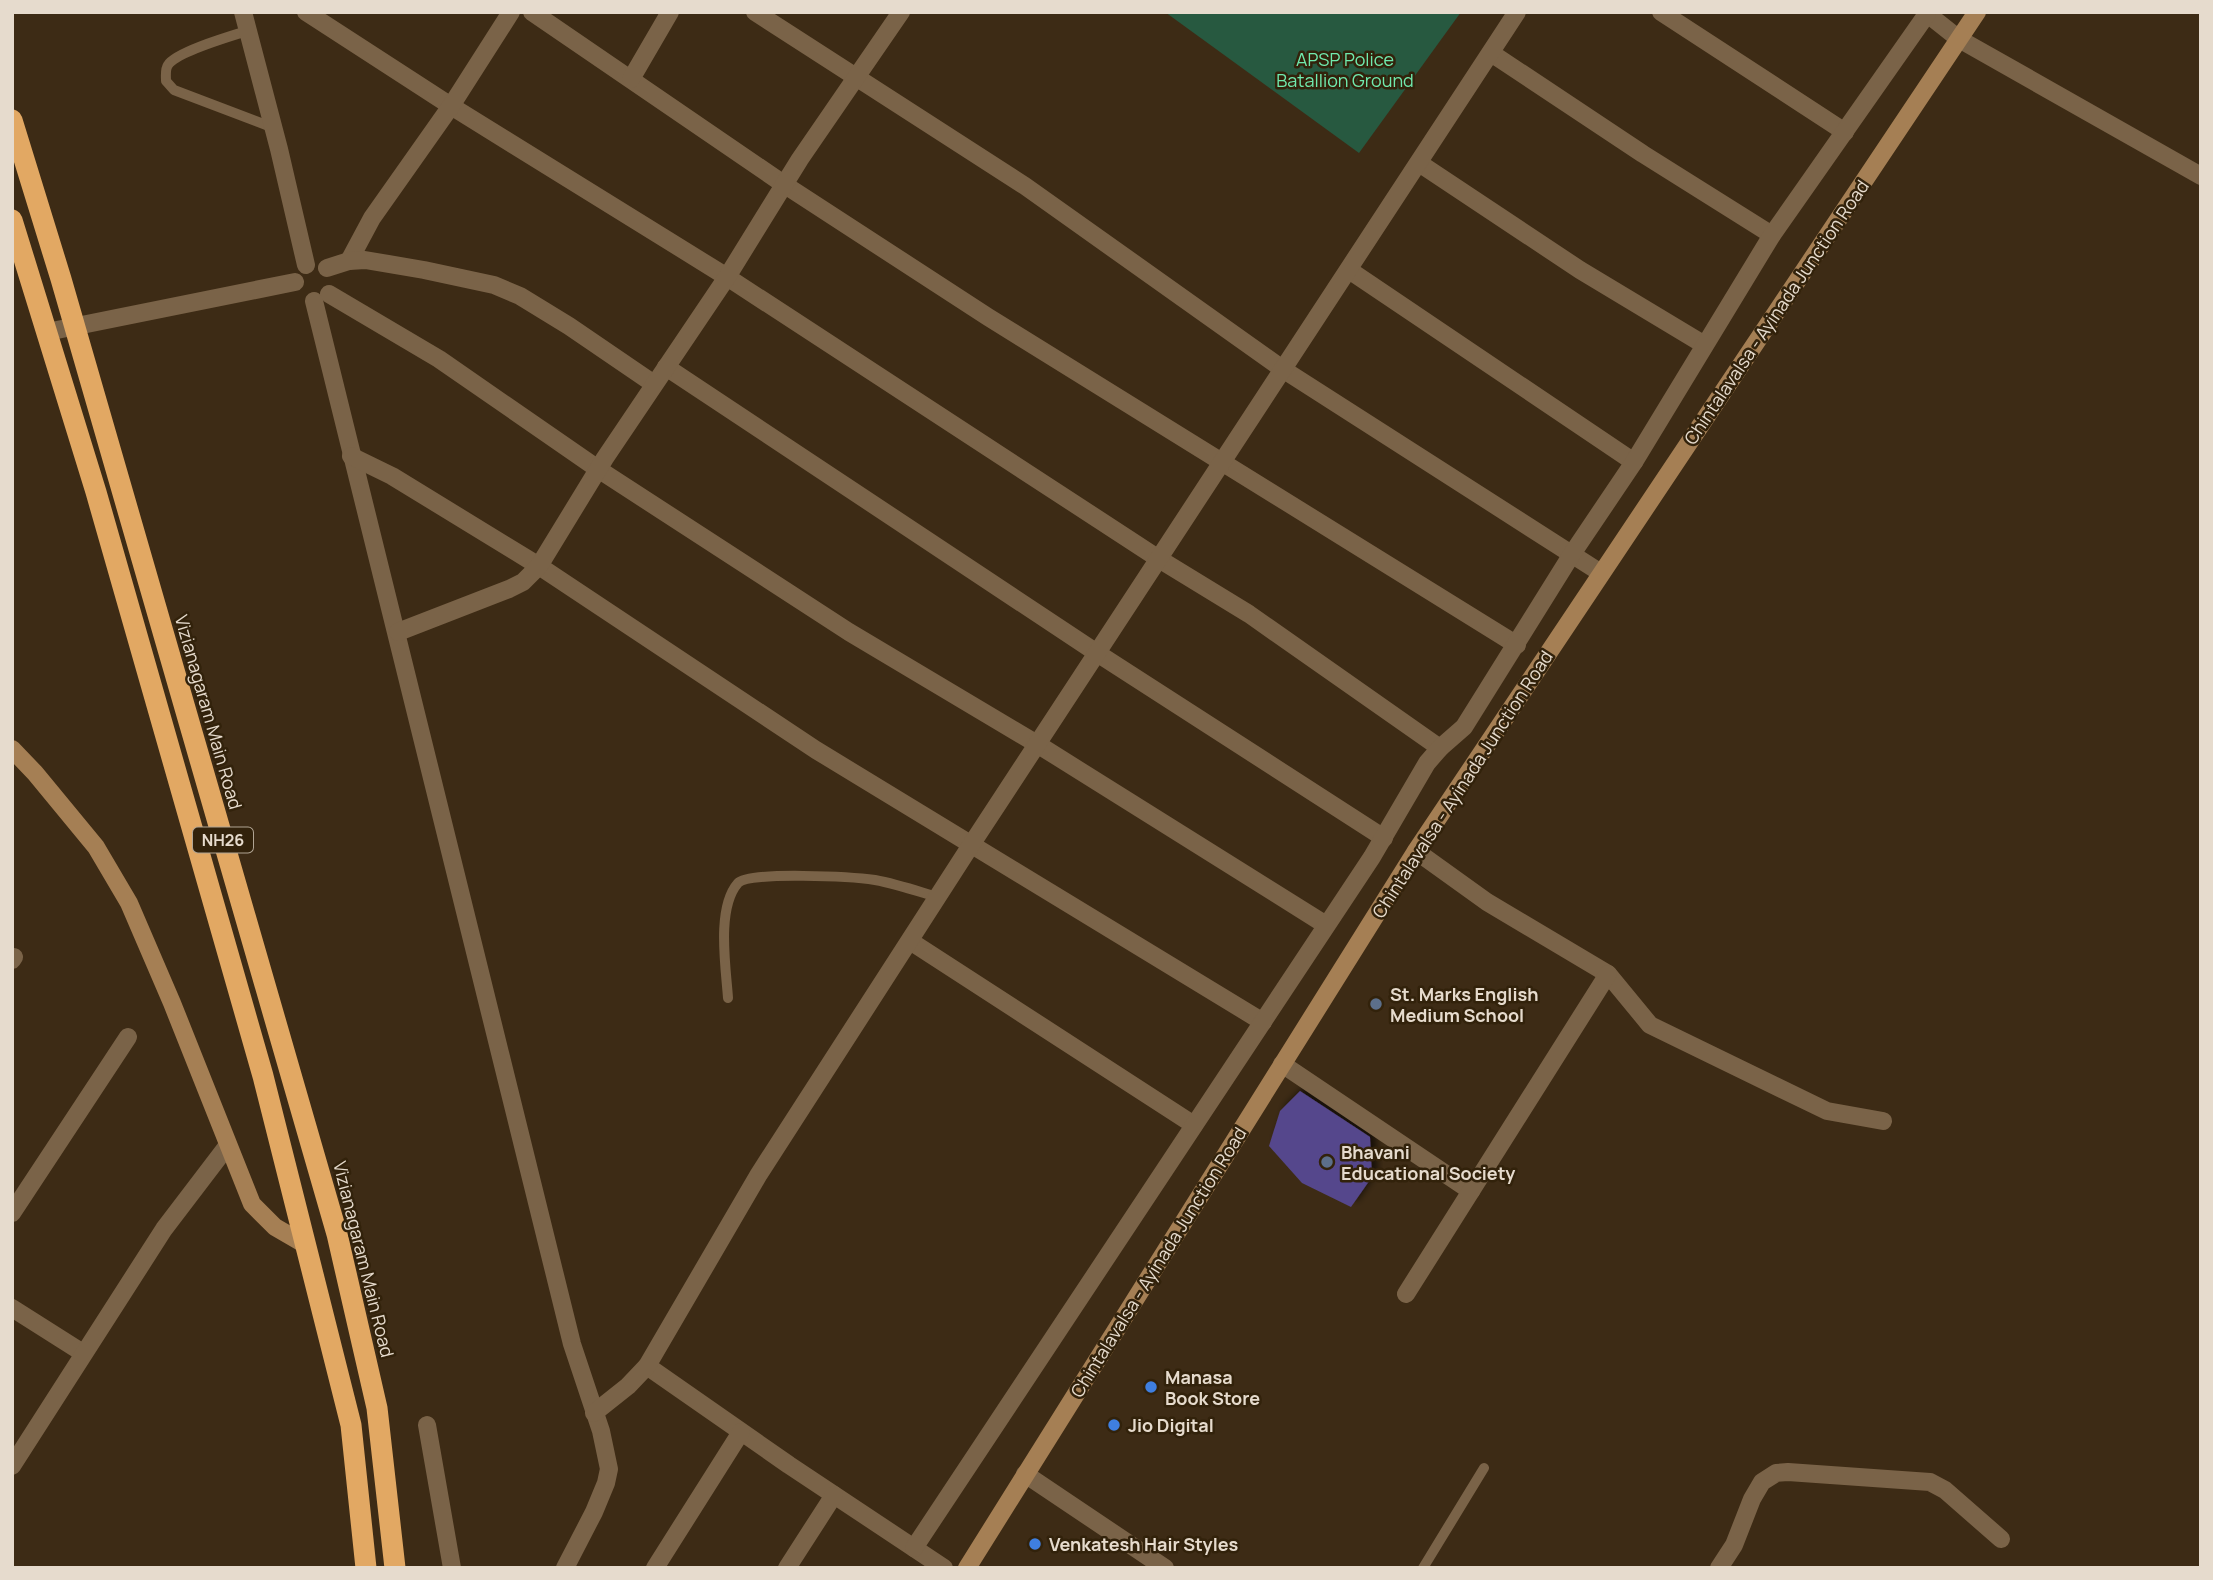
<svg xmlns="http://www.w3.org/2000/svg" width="2213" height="1580" viewBox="0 0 2213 1580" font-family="Manrope,sans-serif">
<defs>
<filter id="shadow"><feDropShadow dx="6" dy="-6" stdDeviation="3.5" flood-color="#0009"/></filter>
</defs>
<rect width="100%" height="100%" fill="#3d2b15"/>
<!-- green -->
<polygon fill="#275940" points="1165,12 1461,12 1359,153"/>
<!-- building -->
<polygon fill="#55478c" filter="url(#shadow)" points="1300,1091 1370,1137 1372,1177 1351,1207 1302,1183 1269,1146 1280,1111"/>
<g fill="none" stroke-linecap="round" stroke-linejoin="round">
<!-- lane -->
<g stroke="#7a6348" stroke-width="10">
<path d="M247,31C231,36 176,52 168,65C165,69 166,76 166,81L174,90L274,128"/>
<path d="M728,998C726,968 716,908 738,883C749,871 855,877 875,880C897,884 917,891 937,897"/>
<polyline points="1423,1568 1484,1468"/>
</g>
<!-- street -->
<g stroke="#7a6348" stroke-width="18">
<polyline points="243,12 279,149 306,265"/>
<polyline points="306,12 451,106 727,277 1159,559 1249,614 1440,748"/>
<polyline points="532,12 785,185 988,317 1517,645"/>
<polyline points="755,12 1025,186 1284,370 1601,573"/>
<polyline points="1661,12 1845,132"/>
<polyline points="1925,12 1959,39 2201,176"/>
<polyline points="1491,53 1643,154 1772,235"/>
<polyline points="631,79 670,12"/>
<polyline points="1419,163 1580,270 1703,344"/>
<polyline points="349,261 372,218 451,106 511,12"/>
<polyline points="327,268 349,261 365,260 424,270 494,285 520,296 569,326 654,384"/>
<polyline points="1349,270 1634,462"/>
<polyline points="329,294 439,359 598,469 849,632 1037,744 1326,925"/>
<polyline points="314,301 572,1344 601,1431 609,1469 606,1483 594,1512 565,1568"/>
<polyline points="47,332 295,282"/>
<polyline points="666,367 1097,653 1384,838"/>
<polyline points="351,456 392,476 539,566 816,750 1263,1022"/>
<polyline points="398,632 509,589 523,582 539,566 605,458 727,277 800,159 901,12"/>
<polyline points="1416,851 1487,902 1608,974 1650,1025 1827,1111 1883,1121"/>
<polyline points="910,941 1194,1125"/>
<polyline points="12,960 14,957"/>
<polyline points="1282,1064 1471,1191"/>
<polyline points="12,1213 128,1037"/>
<polyline points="1406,1294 1608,974"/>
<polyline points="12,1308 83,1353"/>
<polyline points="647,1366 789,1465 944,1568"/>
<polyline points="594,1413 628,1386 647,1366 759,1174 971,845 1517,12"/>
<polyline points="427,1425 452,1568"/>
<polyline points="12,1466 164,1229 228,1145"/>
<polyline points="1025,1474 1165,1568"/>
<polyline points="914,1548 1372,857 1427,763 1440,748 1464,727 1572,554 1634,462 1772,235 1927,14"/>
<polyline points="655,1568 741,1432"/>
<polyline points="787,1568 834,1495"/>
<polyline points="1719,1568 1734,1545 1752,1499 1762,1482 1776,1473 1788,1472 1930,1482 1945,1490 2001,1539"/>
</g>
<!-- secondary -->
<g stroke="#a57f54" stroke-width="18">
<polyline points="12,749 35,773 96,847 129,903 172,1003 252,1204 275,1227 306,1245"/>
<polyline points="967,1568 1416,851 1977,12"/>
</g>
<!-- highway -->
<g stroke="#e2a863" stroke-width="21">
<polyline points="12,120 61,279 337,1234 377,1408 395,1568"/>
<polyline points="12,220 96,492 263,1076 351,1425 366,1568"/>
</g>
</g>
<!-- markers -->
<g fill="#5c6f8a" stroke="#32220b" stroke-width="2.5">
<circle cx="1376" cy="1004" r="7"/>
<circle cx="1327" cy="1162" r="7"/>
</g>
<g fill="#3f7fe0" stroke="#32220b" stroke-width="2.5">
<circle cx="1151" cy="1387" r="7"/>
<circle cx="1114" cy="1425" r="7"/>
<circle cx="1035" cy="1544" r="7"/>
</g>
<g text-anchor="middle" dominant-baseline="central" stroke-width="5" stroke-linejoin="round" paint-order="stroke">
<!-- shield labels -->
<rect fill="#32220b" stroke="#b0a493" stroke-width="2" x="193" y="827.5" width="60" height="25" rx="5"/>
<g font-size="16" font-weight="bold" fill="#e6dbcd">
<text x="223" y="840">NH26</text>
</g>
<!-- park labels -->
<g font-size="18" fill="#70eaae" stroke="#32220b">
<text x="1345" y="59">APSP Police<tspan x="1345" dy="21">Batallion Ground</tspan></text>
</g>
<!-- street labels -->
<g font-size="18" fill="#e6dbcd" stroke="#32220b">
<text transform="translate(1776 312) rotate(-56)">Chintalavalsa - Ayinada Junction Road</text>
<text transform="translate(209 712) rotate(74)">Vizianagaram Main Road</text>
<text transform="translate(1462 784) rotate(-57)">Chintalavalsa - Ayinada Junction Road</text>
<text transform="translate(364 1259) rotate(76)">Vizianagaram Main Road</text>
<text transform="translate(1158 1262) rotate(-58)">Chintalavalsa - Ayinada Junction Road</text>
</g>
<!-- poi labels -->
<g font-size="18" font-weight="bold" fill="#e6dbcd" stroke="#32220b" text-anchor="start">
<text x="1390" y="994">St. Marks English<tspan x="1390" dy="21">Medium School</tspan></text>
<text x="1341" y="1152">Bhavani<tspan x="1341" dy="21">Educational Society</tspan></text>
<text x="1165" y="1377">Manasa<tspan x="1165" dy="21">Book Store</tspan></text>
<text x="1128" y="1425">Jio Digital</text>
<text x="1049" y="1544">Venkatesh Hair Styles</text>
</g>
</g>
<!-- border -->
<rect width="2213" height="1580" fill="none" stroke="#e6dbcd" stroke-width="28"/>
</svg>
